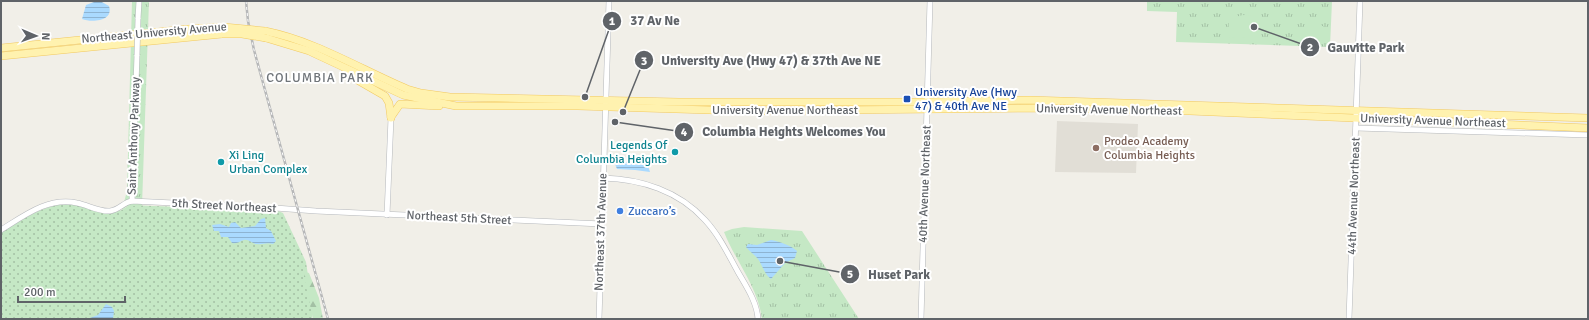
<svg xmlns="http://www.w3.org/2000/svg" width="1589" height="320" viewBox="0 0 1589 320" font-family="Signika,sans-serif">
<defs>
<pattern id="grass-dots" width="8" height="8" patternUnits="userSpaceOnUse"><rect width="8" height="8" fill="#c5e8c5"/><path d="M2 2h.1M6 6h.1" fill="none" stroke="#a3c0a4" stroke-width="1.8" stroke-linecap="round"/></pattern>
<pattern id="forest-firs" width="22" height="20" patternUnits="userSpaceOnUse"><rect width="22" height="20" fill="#c5e8c5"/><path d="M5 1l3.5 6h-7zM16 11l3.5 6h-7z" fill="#a3c0a4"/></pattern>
<pattern id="park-tufts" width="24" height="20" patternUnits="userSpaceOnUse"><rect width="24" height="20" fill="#c5e8c5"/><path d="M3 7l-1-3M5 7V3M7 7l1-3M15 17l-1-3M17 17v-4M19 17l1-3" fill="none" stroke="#a3c0a4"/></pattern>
<pattern id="water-rules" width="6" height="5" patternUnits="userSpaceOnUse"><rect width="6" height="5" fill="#aadaff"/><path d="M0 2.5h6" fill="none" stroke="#8eb4d2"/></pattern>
</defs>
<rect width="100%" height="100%" fill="#f1efe8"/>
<!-- education -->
<polygon fill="#e1ded6" points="1057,121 1138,124 1136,173 1055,172"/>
<!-- grass -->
<path fill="url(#grass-dots)" d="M66,203L110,213L122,210L129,205L278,211L283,213L306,262L313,309L312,319H1V233C25,218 38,208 66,203Z"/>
<!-- forest -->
<polygon fill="url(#forest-firs)" points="305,272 309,273 319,298 323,319 313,319 304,277"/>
<!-- park -->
<g fill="url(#park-tufts)">
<polygon points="132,1 149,1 142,206 127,206 122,210 127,191"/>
<polygon points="1147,1 1332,1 1330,47 1176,42 1177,12 1147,11"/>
<path d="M744,227L802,231L859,319H762C758,287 736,262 724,232L732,229Z"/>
</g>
<!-- garden -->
<g fill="#c5e8c5">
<polygon points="1243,15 1252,16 1252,35 1248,38 1229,37 1229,23 1235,17"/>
<rect x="1307" y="26" width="16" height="11"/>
</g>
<!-- water -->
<g fill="url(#water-rules)">
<path d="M100,1L109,6C114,21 92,23 82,19L86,5L94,2Z"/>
<path d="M637,159C646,160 648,165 650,172L635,170L617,169L615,164L616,160L625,162Z"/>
<path d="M265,218L266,228L271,231L276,241L273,244C266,242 263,245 257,244C252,244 249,239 244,240C239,241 239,244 232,243L228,237H221L219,231H214L212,225L220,224L229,227L231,223L235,222L241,228L255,226L261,219Z"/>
<path d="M771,240C778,241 792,246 797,251L795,258L785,263L771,279C764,274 763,266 758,259C755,255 750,252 746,247L748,244L757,245Z"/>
<polygon points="106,304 112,307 114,311 113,319 87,319 98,315"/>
</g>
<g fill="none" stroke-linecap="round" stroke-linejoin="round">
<!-- tertiary casing -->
<g stroke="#b5b8bc" stroke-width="6">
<g id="tertiary">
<polyline points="138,19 139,1"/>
<polyline points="1356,128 1588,135"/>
<path d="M603,178C641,179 679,191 705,220C719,235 728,254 738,272C746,286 757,302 758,319"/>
<polyline points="132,201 137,55"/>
<polyline points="387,215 391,118"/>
<path d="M1,230C25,215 48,197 77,203C88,205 99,212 110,211C119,210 124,202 132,201L275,208L316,211L602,224"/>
<polyline points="599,319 609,1"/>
<polyline points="921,319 930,1"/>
<polyline points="1349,319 1360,1"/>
</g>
</g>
<!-- primary casing -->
<g stroke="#f2c960" stroke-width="8">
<g id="primary">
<path d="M265,31C315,41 360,69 407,89L421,93L450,97L679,102H921L1030,100L1588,118"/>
<polyline points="266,38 309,51 403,95 456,106 578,106 742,111 1041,108 1190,111 1588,128"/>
<polyline points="1,48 188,29 224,27"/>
<polyline points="1,56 222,34"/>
<polyline points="345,73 385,96 389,103 391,118"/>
<polyline points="391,117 400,104 439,106"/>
</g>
</g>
<!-- tertiary -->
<use href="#tertiary" stroke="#fff" stroke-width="5"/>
<!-- primary -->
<use href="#primary" stroke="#fff2af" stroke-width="7"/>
<!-- rail casing -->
<g stroke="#b6b7b8" stroke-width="2.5">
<polyline id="rail" points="246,1 248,21 254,50 328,319"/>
</g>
<!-- rail -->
<use href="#rail" stroke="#fff" stroke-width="1" stroke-dasharray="3" stroke-linecap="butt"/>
<!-- tertiary-bridge casing -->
<g stroke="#b5b8bc" stroke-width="6" stroke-linecap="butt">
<polyline id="tertiary-bridge" points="137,55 138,19"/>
</g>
<!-- primary-bridge casing -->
<g stroke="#f2c960" stroke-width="8" stroke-linecap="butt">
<g id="primary-bridge">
<polyline points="224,27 265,31"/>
<polyline points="222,34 242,34 266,38"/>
</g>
</g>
<!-- tertiary-bridge -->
<use href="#tertiary-bridge" stroke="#fff" stroke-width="5"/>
<!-- primary-bridge -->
<use href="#primary-bridge" stroke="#fff2af" stroke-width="7"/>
</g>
<!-- markers -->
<rect fill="#1a4fb4" stroke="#fff" stroke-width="1.5" x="903" y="95" width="8" height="8" rx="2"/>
<circle fill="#8d6e63" stroke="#fff" stroke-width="1.5" cx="1096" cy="148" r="4"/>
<g fill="#0f9aa8" stroke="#fff" stroke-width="1.5">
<circle cx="675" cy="152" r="4"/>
<circle cx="221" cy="162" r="4"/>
</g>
<circle fill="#3f7fe0" stroke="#fff" stroke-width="1.5" cx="620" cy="211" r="4"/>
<g text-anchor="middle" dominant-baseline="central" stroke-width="4" stroke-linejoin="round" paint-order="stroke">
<!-- street labels -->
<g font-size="12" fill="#5f6368" stroke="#fff">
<text transform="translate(154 33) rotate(-5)">Northeast University Avenue</text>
<text x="785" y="110">University Avenue Northeast</text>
<text transform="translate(1109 110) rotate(1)">University Avenue Northeast</text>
<text transform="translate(1433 121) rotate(2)">University Avenue Northeast</text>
<text transform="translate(134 136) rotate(-88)">Saint Anthony Parkway</text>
<text transform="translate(925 184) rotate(-88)">40th Avenue Northeast</text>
<text transform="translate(1354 196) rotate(-88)">44th Avenue Northeast</text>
<text transform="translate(224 206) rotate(3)">5th Street Northeast</text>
<text transform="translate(459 218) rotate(3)">Northeast 5th Street</text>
<text transform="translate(601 232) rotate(-88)">Northeast 37th Avenue</text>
</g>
<!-- transit labels -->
<g font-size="12" fill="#164399" stroke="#fff" text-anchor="start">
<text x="915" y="92">University Ave (Hwy<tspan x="915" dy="14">47) &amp; 40th Ave NE</tspan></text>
</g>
<!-- education labels -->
<g font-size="12" fill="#785e54" stroke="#fff" text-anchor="start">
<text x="1104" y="141">Prodeo Academy<tspan x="1104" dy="14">Columbia Heights</tspan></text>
</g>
<!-- culture labels -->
<g font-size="12" fill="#0d838f" stroke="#fff" text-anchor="end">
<text x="667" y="145">Legends Of<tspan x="667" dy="14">Columbia Heights</tspan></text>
<text x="229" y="155" text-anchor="start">Xi Ling<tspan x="229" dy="14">Urban Complex</tspan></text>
</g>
<!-- shop labels -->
<g font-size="12" fill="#366cbe" stroke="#fff" text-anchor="start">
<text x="628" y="211">Zuccaro’s</text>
</g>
<!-- neighbourhood labels -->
<g font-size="13" letter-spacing="1" fill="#70757a" stroke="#fff">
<text x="320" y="78">COLUMBIA PARK</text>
</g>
</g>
<!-- callouts -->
<path fill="none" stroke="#5f6368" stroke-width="1.5" d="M585 97L612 21M1254 27L1310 47M623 112L644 60M615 122L684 132M780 261L850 274"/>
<g fill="#5f6368" stroke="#fff" stroke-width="1.5">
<circle cx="585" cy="97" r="4"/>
<circle cx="1254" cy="27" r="4"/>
<circle cx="623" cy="112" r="4"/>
<circle cx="615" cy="122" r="4"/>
<circle cx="780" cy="261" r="4"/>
<circle cx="612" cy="21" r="10"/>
<circle cx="1310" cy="47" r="10"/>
<circle cx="644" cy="60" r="10"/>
<circle cx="684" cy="132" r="10"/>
<circle cx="850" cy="274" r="10"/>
</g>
<g font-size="12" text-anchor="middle" font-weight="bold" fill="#fff">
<text x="612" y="25">1</text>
<text x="1310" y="51">2</text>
<text x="644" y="65">3</text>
<text x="684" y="136">4</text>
<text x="850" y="278">5</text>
</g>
<g font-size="13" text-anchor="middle" font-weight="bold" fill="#5f6368" stroke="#fff" stroke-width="4" stroke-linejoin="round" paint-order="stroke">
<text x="655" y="25">37 Av Ne</text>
<text x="1366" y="52">Gauvitte Park</text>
<text x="771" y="65">University Ave (Hwy 47) &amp; 37th Ave NE</text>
<text x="794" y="136">Columbia Heights Welcomes You</text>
<text x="899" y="279">Huset Park</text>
</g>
<!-- border -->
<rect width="1589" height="320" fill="none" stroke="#5f6368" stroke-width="4"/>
<!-- north arrow -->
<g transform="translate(36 36) rotate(92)" stroke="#ffffff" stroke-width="3" paint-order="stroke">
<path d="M0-3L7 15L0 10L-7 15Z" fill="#5f6368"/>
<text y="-6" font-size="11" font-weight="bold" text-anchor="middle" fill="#5f6368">N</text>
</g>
<!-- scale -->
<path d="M18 296v6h107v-6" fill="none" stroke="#5f6368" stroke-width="2"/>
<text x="24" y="296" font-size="12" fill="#5f6368" stroke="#ffffff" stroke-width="3" paint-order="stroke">200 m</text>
</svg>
